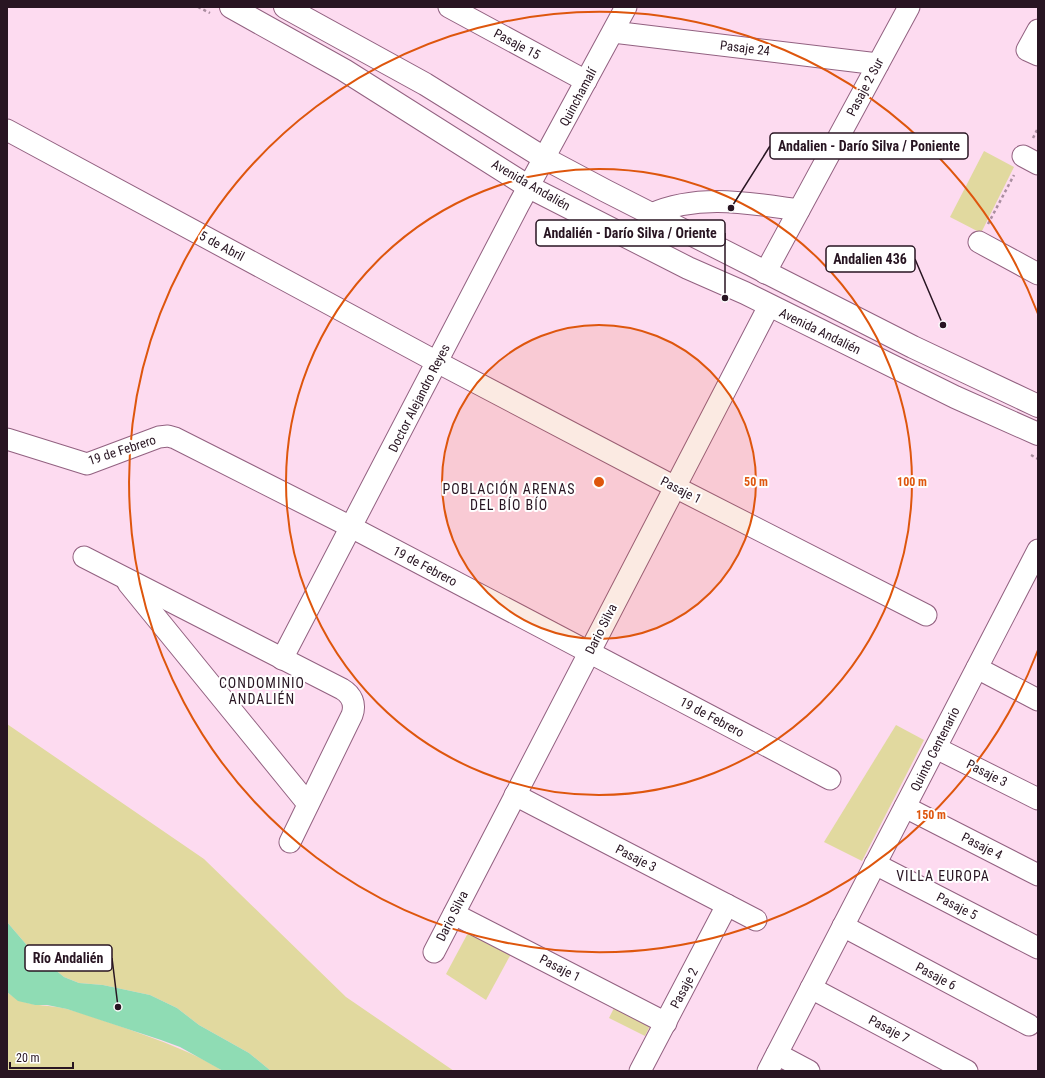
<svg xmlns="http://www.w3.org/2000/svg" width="1045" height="1078" viewBox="0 0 1045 1078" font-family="'Roboto Condensed',sans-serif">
<rect width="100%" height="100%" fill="#fddbf0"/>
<!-- green -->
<g fill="#e1d99f">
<polygon points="984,151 1014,167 981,233 950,217"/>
<polygon points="7,724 204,859 346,997 454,1071 271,1071 249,1053 199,1025 177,1008 150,995 103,985 79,983 64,977 31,950 7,922"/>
<polygon points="896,725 924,740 862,861 824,842"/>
<polygon points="469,931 511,954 486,1000 446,974"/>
<path d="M7,992C27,1009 43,1003 67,1009C88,1015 108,1022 128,1029C161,1041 193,1052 223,1071H7Z"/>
<polygon points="615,1006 651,1024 645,1036 609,1018"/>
</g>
<!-- water -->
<polygon fill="#8fdcb4" points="7,922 31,950 64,977 79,983 103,985 150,995 177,1008 199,1025 249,1053 271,1071 223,1071 180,1047 161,1040 67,1009 47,1005 35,1005 18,1001 7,992"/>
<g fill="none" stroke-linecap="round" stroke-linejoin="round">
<!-- street casing -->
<g stroke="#926180" stroke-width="23">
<g id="street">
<polyline points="449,7 586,81"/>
<polyline points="1038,30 1027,50 1038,55"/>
<polyline points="613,32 878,64"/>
<polyline points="7,130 437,362 675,487 926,615"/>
<polyline points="1023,156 1038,164"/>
<path d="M651,214C699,193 749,203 799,210"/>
<polyline points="979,242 1038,274"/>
<polyline points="765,273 909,7"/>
<polyline points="7,439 87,464 159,437 168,436 175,438 351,527 830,779"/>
<path d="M84,557L342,689C352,695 356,704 352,715L290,842"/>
<polyline points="128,583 308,804"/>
<polyline points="282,659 518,206 626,7"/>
<polyline points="977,668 1038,700"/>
<polyline points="936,748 1038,799"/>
<polyline points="515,795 756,920"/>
<polyline points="905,807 1038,875"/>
<polyline points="875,864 1038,948"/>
<polyline points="454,914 666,1023"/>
<polyline points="843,926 1029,1025"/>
<polyline points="434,952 769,306"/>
<polyline points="811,988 967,1071"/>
<polyline points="777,1054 809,1071"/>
<polyline points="640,1071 727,905"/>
<polyline points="768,1071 1038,550"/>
</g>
</g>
<!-- secondary casing -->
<g stroke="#926180" stroke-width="24">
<g id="secondary">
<polyline points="231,7 344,70 529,187 688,268 745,293 955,397 1038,434"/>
<polyline points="285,7 425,84 544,158 606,191 913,347 1038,406"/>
</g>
</g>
<!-- path -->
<g stroke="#aa8ea0" stroke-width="2.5" stroke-dasharray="3 3" stroke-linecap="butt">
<polyline points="198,7 210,13"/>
<polyline points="1033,138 1038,128"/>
<polyline points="988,224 1014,175"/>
<polyline points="1031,455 1038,459"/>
</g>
<!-- street -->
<use href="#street" stroke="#fff" stroke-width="21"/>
<!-- secondary -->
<use href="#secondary" stroke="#fff" stroke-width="22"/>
</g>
<!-- distance rings -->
<circle cx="599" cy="482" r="157" fill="#de560d" fill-opacity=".12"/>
<g fill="none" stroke="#de560d" stroke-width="2">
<circle cx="599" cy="482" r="157"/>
<circle cx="599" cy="482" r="313"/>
<path d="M1038 650A470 470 0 1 1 1038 314"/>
</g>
<g text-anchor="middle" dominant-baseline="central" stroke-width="4" stroke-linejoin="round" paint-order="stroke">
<!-- street labels -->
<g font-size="13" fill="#281522" stroke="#fff">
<text transform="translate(517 44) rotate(28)">Pasaje 15</text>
<text transform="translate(745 48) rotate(7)">Pasaje 24</text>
<text transform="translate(865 87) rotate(-62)">Pasaje 2 Sur</text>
<text transform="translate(578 97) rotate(-62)">Quinchamalí</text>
<text transform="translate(531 185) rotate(30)">Avenida Andalién</text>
<text transform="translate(222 246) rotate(28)">5 de Abril</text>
<text transform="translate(820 331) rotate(26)">Avenida Andalién</text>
<text transform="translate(419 398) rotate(-63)">Doctor Alejandro Reyes</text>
<text transform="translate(122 450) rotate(-18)">19 de Febrero</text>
<text transform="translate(681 490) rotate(27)">Pasaje 1</text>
<text transform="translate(425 566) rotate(28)">19 de Febrero</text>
<text transform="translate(601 629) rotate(-63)">Dario Silva</text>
<text transform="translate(712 717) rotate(28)">19 de Febrero</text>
<text transform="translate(935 749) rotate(-63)">Quinto Centenario</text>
<text transform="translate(987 773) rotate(27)">Pasaje 3</text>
<text transform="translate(982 846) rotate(27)">Pasaje 4</text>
<text transform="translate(636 858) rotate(27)">Pasaje 3</text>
<text transform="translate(957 906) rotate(27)">Pasaje 5</text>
<text transform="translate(452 916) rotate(-63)">Dario Silva</text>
<text transform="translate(560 968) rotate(27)">Pasaje 1</text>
<text transform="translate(936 976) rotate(28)">Pasaje 6</text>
<text transform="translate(684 988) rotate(-62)">Pasaje 2</text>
<text transform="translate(889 1029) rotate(28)">Pasaje 7</text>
</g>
<!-- neighbourhood labels -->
<g font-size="14" letter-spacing="1" fill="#281522" stroke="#fff">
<text x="509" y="489">POBLACIÓN ARENAS<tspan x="509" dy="16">DEL BÍO BÍO</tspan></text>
<text x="262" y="683">CONDOMINIO<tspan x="262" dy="16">ANDALIÉN</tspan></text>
<text x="943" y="876">VILLA EUROPA</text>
</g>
</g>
<circle cx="599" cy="482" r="6" fill="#de560d" stroke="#fff" stroke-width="2"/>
<g font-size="12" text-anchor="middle" font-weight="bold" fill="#de560d" stroke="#fff" stroke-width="4" stroke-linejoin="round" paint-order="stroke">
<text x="756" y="486">50 m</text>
<text x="912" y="486">100 m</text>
<text x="931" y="819">150 m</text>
</g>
<!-- callouts -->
<path fill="none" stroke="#281522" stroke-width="1.5" d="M731 208L770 146M725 298L725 233M943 325L915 259M118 1007L112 958"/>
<g fill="#281522" stroke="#fff" stroke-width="1.5">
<circle cx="731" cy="208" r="4"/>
<circle cx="725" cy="298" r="4"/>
<circle cx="943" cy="325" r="4"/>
<circle cx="118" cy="1007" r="4"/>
</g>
<g fill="#fff" stroke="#281522" stroke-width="1.5">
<rect x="770" y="133" width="198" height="26" rx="4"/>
<rect x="536" y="220" width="189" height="26" rx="4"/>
<rect x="826" y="246" width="89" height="26" rx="4"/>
<rect x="25" y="945" width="87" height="26" rx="4"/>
</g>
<g font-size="14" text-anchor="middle" font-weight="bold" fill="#281522">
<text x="869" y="151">Andalien - Darío Silva / Poniente</text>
<text x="630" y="238">Andalién - Darío Silva / Oriente</text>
<text x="870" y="264">Andalien 436</text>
<text x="68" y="963">Río Andalién</text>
</g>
<!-- border -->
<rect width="1045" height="1078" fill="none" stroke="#281522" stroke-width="16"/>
<!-- scale -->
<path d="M10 1062v6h63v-6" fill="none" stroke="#281522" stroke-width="2"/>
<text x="16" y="1062" font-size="12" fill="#281522" stroke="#ffffff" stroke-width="3" paint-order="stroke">20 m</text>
</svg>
